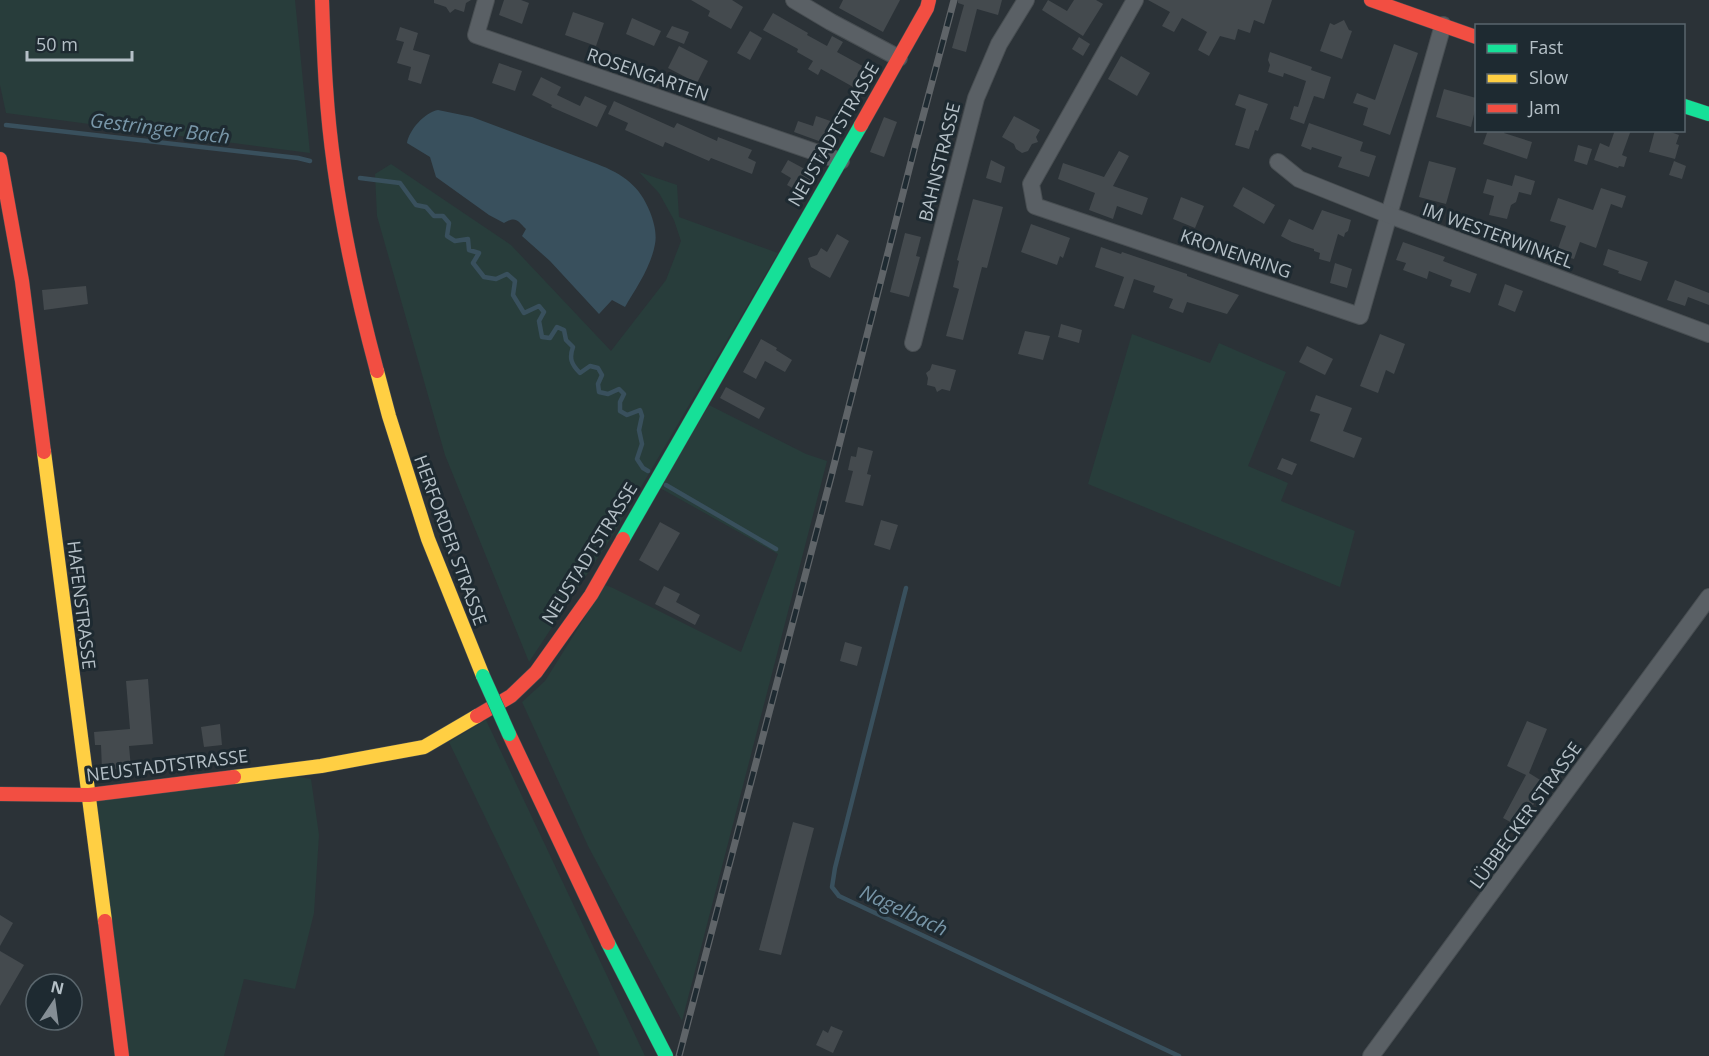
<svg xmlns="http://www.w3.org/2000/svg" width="1709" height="1056" viewBox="0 0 1709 1056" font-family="'Open Sans',sans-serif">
<rect width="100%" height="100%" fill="#2b3237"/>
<!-- green -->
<g fill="#283d3b">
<polygon points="0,0 295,0 310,153 6,113 0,85"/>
<polygon points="391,164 511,245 611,351 666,280 681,241 674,220 659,193 639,172 677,185 679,217 778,253 613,535 529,662 445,455 377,216 375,174"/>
<polygon points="1132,334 1210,363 1219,343 1286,372 1248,466 1288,483 1281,501 1355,531 1340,587 1088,484"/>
<polygon points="709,405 806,454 827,461 682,1021 588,846 522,702 545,681 605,585 613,588 741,652 778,554 660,488"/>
<polygon points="486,720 645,1056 600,1056 449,742"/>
<polygon points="288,775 311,779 319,835 314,913 295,989 244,979 224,1056 129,1056 93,798"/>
</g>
<!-- water -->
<path fill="#39505d" d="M438,110L472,117L597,164C623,174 640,186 650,212C654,222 657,234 655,244C651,267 636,288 625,307L612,300L599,314L550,261L522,236L526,229C517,220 516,216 504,223L489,215L436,177L430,157L407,143C409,130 425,112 438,110Z"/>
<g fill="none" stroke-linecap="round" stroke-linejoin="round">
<!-- stream -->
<g stroke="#39505d" stroke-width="4.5">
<polyline points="6,125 298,158 310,161"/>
<path d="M360,178L400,183L416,205L426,207L434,216H443L449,223L447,236L455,241L468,239L469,250L479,253L473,263L484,277L496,279L507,274L515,281L513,295L524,313L539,306L544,312L539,321L542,337L550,338L557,327L564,330L566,340L573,347C569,358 571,364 580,373L590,366L598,368L602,375L598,384L599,392L608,394L619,389L624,394L620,402V411L627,415L640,410L642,416L639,430L642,444L637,459L643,468L648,471"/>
<polyline points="666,485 776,549"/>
<polyline points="906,588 835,868 832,887 839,896 1179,1056"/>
</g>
</g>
<!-- building -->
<g fill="#444a4e">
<polygon points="434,0 471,0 466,3 464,12 455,9 450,13 446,7 434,3"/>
<polygon points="504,0 521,0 529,3 522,24 499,15"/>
<polygon points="691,0 732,0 743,7 731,29 708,16 710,11"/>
<polygon points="843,0 900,0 883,32 839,8"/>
<polygon points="958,0 1002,0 998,15 977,9 966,52 952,48 964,5 958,3"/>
<polygon points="1048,0 1067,11 1074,0 1096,0 1103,4 1083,36 1042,10"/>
<polygon points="1148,0 1272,0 1264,24 1254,20 1250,33 1238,29 1235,40 1220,36 1209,56 1198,50 1207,32 1182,18 1174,32 1162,26 1170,12"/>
<polygon points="573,12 604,23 596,46 565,35"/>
<polygon points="773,13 808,33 807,35 827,46 832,36 843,42 837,52 868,69 858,88 856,86 855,88 821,69 818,75 808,69 813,61 797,52 798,49 763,30"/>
<polygon points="632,18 661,31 654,46 626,34"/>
<polygon points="1344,20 1349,30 1352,31 1342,59 1320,51 1330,23 1334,25"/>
<polygon points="672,26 689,32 684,44 666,37"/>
<polygon points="400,27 418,33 413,50 430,55 421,84 408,80 411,67 397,63 404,42 396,40"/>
<polygon points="750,31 762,38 750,60 737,53"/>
<polygon points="1079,37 1090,44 1083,56 1072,49"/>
<polygon points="1394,44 1418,53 1390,135 1363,125 1368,108 1353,103 1357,93 1375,100"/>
<polygon points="679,46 708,61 697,83 668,68"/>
<polygon points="1270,52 1312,67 1311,70 1331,77 1324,99 1314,96 1304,124 1290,119 1294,106 1298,107 1306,81 1284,73 1283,77 1268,72 1270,65 1268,60"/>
<polygon points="1121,56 1150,73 1137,96 1108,79"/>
<polygon points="499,63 522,71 515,91 492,83"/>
<polygon points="541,77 561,87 557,95 580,106 585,96 607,106 597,127 551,107 552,105 532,95"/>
<polygon points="1444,89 1476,98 1476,106 1471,127 1436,117"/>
<polygon points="1239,94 1268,104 1258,131 1255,130 1249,149 1235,145 1246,109 1235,105"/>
<polygon points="614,101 674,128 677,123 717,141 718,137 752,150 748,158 756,162 752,174 711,158 709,161 665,142 663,147 625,130 628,123 608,114"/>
<polygon points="816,116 839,124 833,139 829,137 827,144 794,132 798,121 813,126"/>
<polygon points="1014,116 1040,130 1036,137 1038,142 1032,144 1028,151 1022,153 1016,149 1014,144 1002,137"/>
<polygon points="884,117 897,122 884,157 870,152"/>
<polygon points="1309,123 1363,142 1360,151 1376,156 1369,177 1338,167 1342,157 1312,147 1311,150 1301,146"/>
<polygon points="1488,130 1505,130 1504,133 1532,142 1527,159 1483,144"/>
<polygon points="1615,130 1631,130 1622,155 1627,157 1624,167 1619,166 1618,168 1594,160 1600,143 1609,147"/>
<polygon points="1655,130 1665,130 1679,135 1676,144 1679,145 1675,159 1649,152"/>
<polygon points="1578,145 1592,149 1587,165 1574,161"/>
<polygon points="1119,151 1129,156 1113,186 1148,198 1142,215 1117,206 1113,219 1089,210 1095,193 1058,179 1063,163 1104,177"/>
<polygon points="788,160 814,174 803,194 787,185 791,178 781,172"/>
<polygon points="991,160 1005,167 1001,183 986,178"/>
<polygon points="1429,161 1456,168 1446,204 1419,197"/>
<polygon points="1674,161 1686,166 1682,179 1669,175"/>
<polygon points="1515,175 1535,181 1531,195 1519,192 1516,202 1511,205 1507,219 1489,215 1494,196 1483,193 1487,179 1512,186"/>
<polygon points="1243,187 1275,205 1264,224 1233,206"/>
<polygon points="1601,188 1626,196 1622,208 1611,204 1596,248 1580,242 1574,259 1556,254 1566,226 1550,221 1558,198 1593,210"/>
<polygon points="1181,197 1204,206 1195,228 1173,219"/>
<polygon points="973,199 1003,207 987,268 982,267 963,340 946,336 959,289 953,287 959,261 957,260"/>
<polygon points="1322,210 1351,220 1348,231 1345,233 1344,237 1338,234 1330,262 1319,259 1320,253 1314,251 1314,249 1292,242 1281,236 1289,219 1313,230"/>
<polygon points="1031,224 1070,238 1063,258 1060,256 1057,265 1021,252"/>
<polygon points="905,233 921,237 916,256 920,257 909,297 890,292"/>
<polygon points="837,234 849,241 830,278 811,267 808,258 817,255 821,248 827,252"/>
<polygon points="1403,242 1445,257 1443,261 1477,274 1470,293 1450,286 1452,280 1429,271 1427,279 1403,270 1406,263 1396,260"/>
<polygon points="1101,247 1121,254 1122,252 1187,274 1187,276 1239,295 1227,314 1187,302 1183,313 1169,308 1173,299 1153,292 1155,286 1134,279 1124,309 1114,306 1124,277 1095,267"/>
<polygon points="1608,249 1648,262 1641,281 1618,273 1619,271 1603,265"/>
<polygon points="1335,263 1352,269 1347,288 1330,283"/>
<polygon points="1675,280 1709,293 1709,305 1688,297 1685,306 1667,300"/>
<polygon points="1505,284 1523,291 1515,312 1498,305"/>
<polygon points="86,286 88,304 44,310 42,290"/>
<polygon points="1061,324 1082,330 1079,343 1058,337"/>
<polygon points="1025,331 1050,336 1043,360 1018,354"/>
<polygon points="1380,334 1405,344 1394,374 1386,370 1378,393 1360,386"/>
<polygon points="761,339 777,348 776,350 792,360 785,372 765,361 756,379 743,372"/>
<polygon points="1307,346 1333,359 1325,375 1299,362"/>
<polygon points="932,364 956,370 950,391 942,389 937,392 935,387 927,385 928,378 926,373 930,370"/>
<polygon points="726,387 765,408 759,419 720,398"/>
<polygon points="1316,395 1352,408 1343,431 1362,438 1354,458 1310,441 1320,414 1310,411"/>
<polygon points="858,447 873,451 867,474 871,475 863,506 845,502 853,471 848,470 851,456 856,457"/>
<polygon points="1282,458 1297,464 1292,475 1277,469"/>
<polygon points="881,520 898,525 890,550 874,545"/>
<polygon points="660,522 680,533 658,571 639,560"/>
<polygon points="664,586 680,594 676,602 700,615 695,625 655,604"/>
<polygon points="845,642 862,647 857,666 840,661"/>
<polygon points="148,679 153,744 129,746 131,768 102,770 101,745 95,745 94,732 130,729 126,681"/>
<polygon points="1527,721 1547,729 1529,773 1545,783 1522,826 1515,822 1514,824 1503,818 1526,775 1507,766"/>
<polygon points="220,724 222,745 204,747 201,727"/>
<polygon points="793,822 814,828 781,955 759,950"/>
<polygon points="0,915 13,923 0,946"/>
<polygon points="0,951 24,965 0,1006"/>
<polygon points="831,1026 843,1031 833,1053 816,1045 823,1030 828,1033"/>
</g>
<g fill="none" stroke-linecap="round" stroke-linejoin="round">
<!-- street casing -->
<g stroke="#484e52" stroke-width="18">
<g id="street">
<polyline points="486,0 476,35 841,161"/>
<polyline points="794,0 831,22 899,58"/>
<polyline points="1135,0 1031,184 1035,206 1360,316 1443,25"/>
<polyline points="1278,162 1299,179 1389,215 1709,334"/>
<polyline points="913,343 976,98 999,44 1026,0"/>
<polyline points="1371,1056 1709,597"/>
</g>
</g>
<!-- fast casing -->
<g stroke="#484e52" stroke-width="15">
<g id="fast">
<polyline points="1684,106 1709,114"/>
<polyline points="623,539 861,125"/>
<polyline points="608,943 666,1056"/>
</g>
</g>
<!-- slow casing -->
<g stroke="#484e52" stroke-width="15">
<g id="slow">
<polyline points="377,371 389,416 428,539 483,676"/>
<polyline points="44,452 105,921"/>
<polyline points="234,777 321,766 424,747 477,716"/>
</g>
</g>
<!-- jam casing -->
<g stroke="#484e52" stroke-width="15">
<g id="jam">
<path d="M322,0C323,29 324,58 326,87C332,183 352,278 377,371"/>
<polyline points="1371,0 1476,37"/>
<polyline points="861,125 927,8 929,0"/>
<polyline points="0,159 22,281 44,452"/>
<polyline points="477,716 511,696 536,672 591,595 623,539"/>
<polyline points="509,734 608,943"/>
<polyline points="0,794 89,795 234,777"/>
<polyline points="105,921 122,1056"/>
</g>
</g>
<!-- street -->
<use href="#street" stroke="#5a6065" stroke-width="16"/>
<!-- fast -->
<use href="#fast" stroke="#16e098" stroke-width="14"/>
<!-- slow -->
<use href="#slow" stroke="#ffcf43" stroke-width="14"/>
<!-- jam -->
<use href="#jam" stroke="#f24e42" stroke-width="14"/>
<!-- rail casing -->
<g stroke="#5f6468" stroke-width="7">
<polyline id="rail" points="679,1056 831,477 914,150 954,0"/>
</g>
<!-- rail -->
<use href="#rail" stroke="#1e2a31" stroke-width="4.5" stroke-dasharray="14" stroke-linecap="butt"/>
<!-- fast-bridge casing -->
<g stroke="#484f54" stroke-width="15" stroke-linecap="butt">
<polyline id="fast-bridge" points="483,676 509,734"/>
</g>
<!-- fast-bridge -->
<use href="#fast-bridge" stroke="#16e098" stroke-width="14"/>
</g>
<g text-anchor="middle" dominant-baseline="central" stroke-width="6" stroke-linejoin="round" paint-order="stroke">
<!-- street labels -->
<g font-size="18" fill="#b5c0c7" stroke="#1e2a31">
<text transform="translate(648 74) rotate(19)">ROSENGARTEN</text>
<text transform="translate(833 134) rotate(-60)">NEUSTADTSTRASSE</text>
<text transform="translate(939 162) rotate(-76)">BAHNSTRASSE</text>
<text transform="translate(1498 235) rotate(20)">IM WESTERWINKEL</text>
<text transform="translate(1236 253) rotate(19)">KRONENRING</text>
<text transform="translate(451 540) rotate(70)">HERFORDER STRASSE</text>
<text transform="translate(589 553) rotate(-58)">NEUSTADTSTRASSE</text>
<text transform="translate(82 605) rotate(83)">HAFENSTRASSE</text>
<text transform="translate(167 765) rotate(-7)">NEUSTADTSTRASSE</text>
<text transform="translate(1525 815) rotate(-54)">LÜBBECKER STRASSE</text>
</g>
<!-- water labels -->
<g font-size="20" font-style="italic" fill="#7896a8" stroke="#1e2a31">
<text transform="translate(160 128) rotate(7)">Gestringer Bach</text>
<text transform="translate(904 910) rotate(25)">Nagelbach</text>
</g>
</g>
<!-- legend -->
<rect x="1475" y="24" width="210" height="108" fill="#1e2a31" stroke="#5a666d" stroke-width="1.5"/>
<rect x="1487" y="44" width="30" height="9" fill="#16e098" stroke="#5a666d" stroke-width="1.5"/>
<text x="1529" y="54" font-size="18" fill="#b5c0c7">Fast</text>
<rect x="1487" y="74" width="30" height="9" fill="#ffcf43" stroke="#5a666d" stroke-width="1.5"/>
<text x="1529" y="84" font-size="18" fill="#b5c0c7">Slow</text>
<rect x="1487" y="104" width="30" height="9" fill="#f24e42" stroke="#5a666d" stroke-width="1.5"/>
<text x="1529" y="114" font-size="18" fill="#b5c0c7">Jam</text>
<!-- north arrow -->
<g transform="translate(54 1002) rotate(13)"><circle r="28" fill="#1e2a31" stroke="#5a666d" stroke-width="1.5"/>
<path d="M0-4.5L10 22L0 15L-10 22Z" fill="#858e95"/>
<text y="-9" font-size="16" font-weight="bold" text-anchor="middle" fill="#b5c0c7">N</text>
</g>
<!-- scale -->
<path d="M27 51v9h105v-9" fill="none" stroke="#b5c0c7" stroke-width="3"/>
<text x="36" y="51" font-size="18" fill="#b5c0c7" stroke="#1e2a31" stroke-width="4.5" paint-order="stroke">50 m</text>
</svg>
